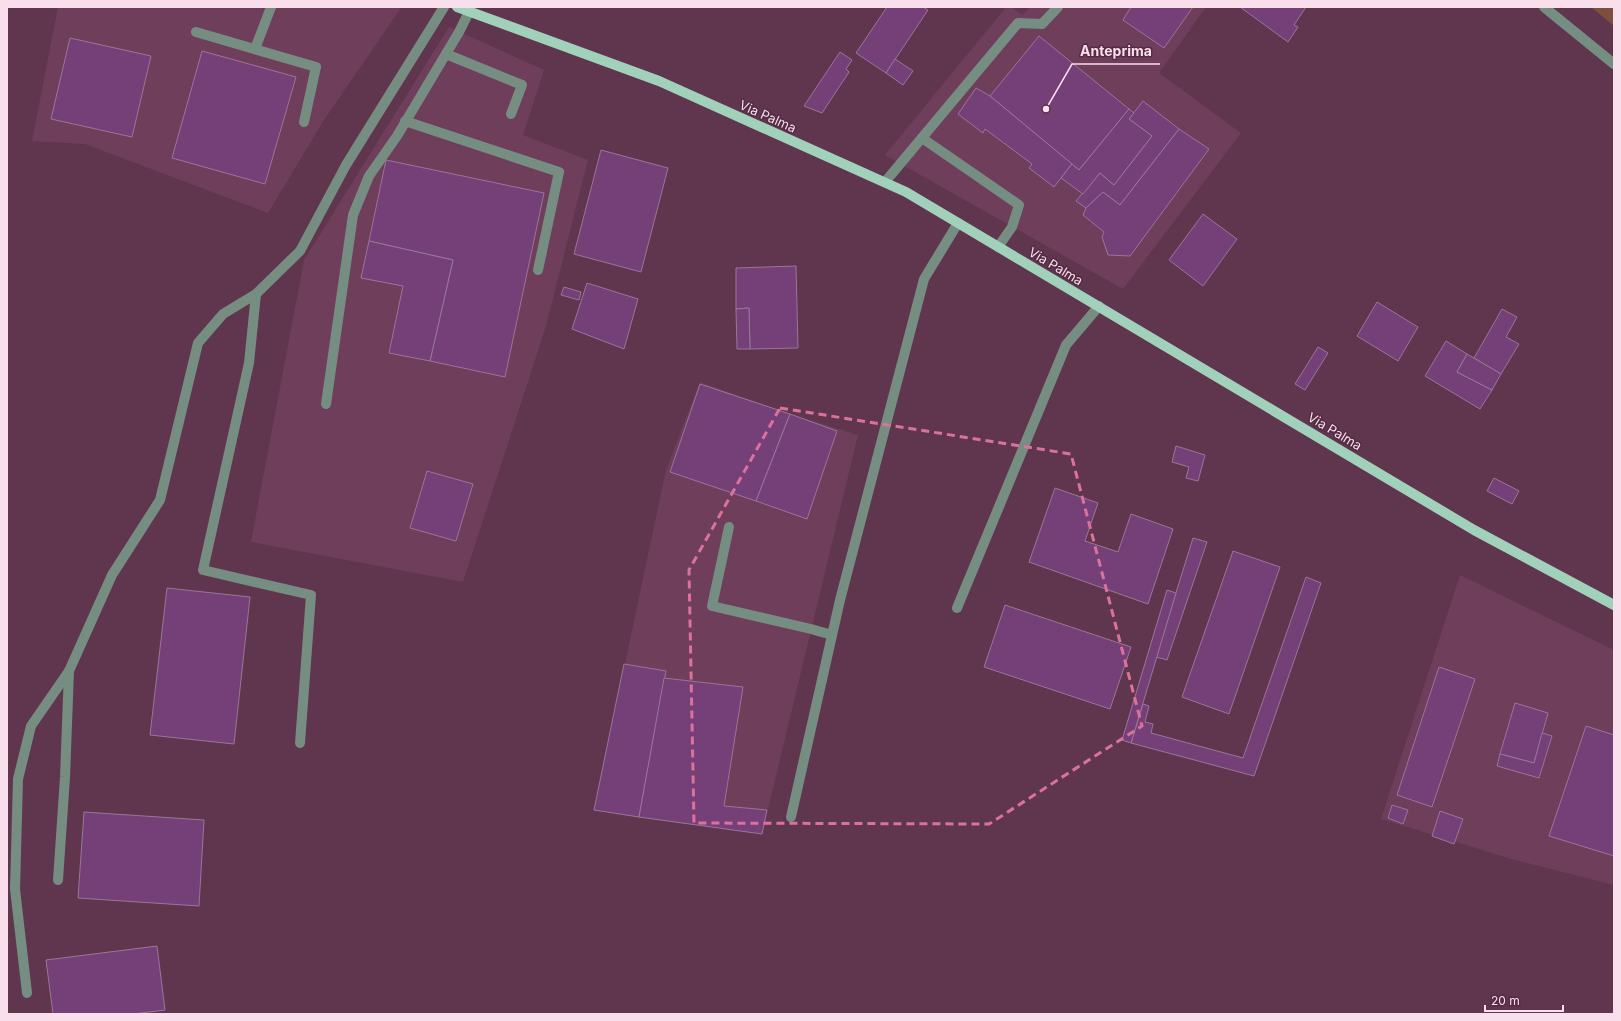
<svg xmlns="http://www.w3.org/2000/svg" width="1621" height="1021" viewBox="0 0 1621 1021" font-family="Inter,sans-serif">
<rect width="100%" height="100%" fill="#60364e"/>
<!-- built -->
<g fill="#6f3e5a">
<polygon points="58,7 395,7 401,8 324,120 268,213 85,144 32,141"/>
<polygon points="1006,7 1011,7 1022,15 1030,7 1206,7 1159,73 1241,133 1123,289 885,155"/>
<polygon points="449,27 544,70 523,135 588,160 546,326 463,582 251,542 304,260"/>
<polygon points="700,382 790,414 858,435 762,834 594,810 666,470"/>
<polygon points="1460,575 1614,650 1614,885 1515,860 1381,819"/>
</g>
<!-- green -->
<polygon fill="#7e503b" points="1591,7 1614,7 1614,26"/>
<!-- building -->
<g fill="#753f78" stroke="#99769a">
<polygon points="887,7 923,7 928,10 886,73 856,53"/>
<polygon points="1131,7 1193,7 1164,48 1123,20"/>
<polygon points="1240,7 1306,7 1294,25 1298,27 1288,42"/>
<polygon points="1039,36 1129,109 1079,170 990,96"/>
<polygon points="70,38 151,56 132,137 51,119"/>
<polygon points="202,51 296,77 265,184 172,158"/>
<polygon points="840,52 852,60 846,69 849,72 822,113 804,106"/>
<polygon points="895,59 913,71 903,85 886,73"/>
<polygon points="976,88 990,96 1072,164 1054,187 1029,168 1032,164 985,129 983,133 958,114"/>
<polygon points="1143,101 1179,129 1120,205 1103,192 1086,208 1076,201 1100,173 1114,185 1152,136 1129,119"/>
<polygon points="1129,109 1134,113 1129,119 1152,136 1114,185 1100,173 1083,194 1061,178 1072,164 1079,170"/>
<polygon points="1179,129 1209,149 1130,256 1108,255 1102,237 1104,232 1083,215 1086,208 1103,192 1120,205"/>
<polygon points="601,150 668,168 641,272 574,254"/>
<polygon points="386,160 544,193 505,377 430,361 453,260 369,241"/>
<polygon points="1203,214 1237,239 1203,286 1169,260"/>
<polygon points="369,241 453,260 430,361 389,353 403,286 361,278"/>
<polygon points="796,266 798,348 750,349 749,308 736,309 736,268"/>
<polygon points="587,283 638,299 624,349 572,329"/>
<polygon points="564,287 581,292 579,300 561,295"/>
<polygon points="1377,302 1418,327 1398,361 1357,336"/>
<polygon points="749,308 750,349 737,349 736,309"/>
<polygon points="1502,309 1517,317 1506,337 1519,344 1501,374 1474,358"/>
<polygon points="1446,341 1467,354 1457,372 1492,390 1480,409 1425,376"/>
<polygon points="1318,347 1328,353 1305,390 1295,384"/>
<polygon points="1467,354 1501,374 1492,390 1457,372"/>
<polygon points="700,384 790,414 756,501 670,472"/>
<polygon points="790,414 837,431 807,519 756,501"/>
<polygon points="1176,446 1205,455 1198,481 1186,478 1189,467 1172,462"/>
<polygon points="427,471 473,484 456,541 410,528"/>
<polygon points="1494,478 1519,491 1512,504 1487,491"/>
<polygon points="1055,488 1098,503 1085,541 1118,552 1131,514 1173,529 1148,604 1029,562"/>
<polygon points="1193,538 1207,542 1167,660 1156,657"/>
<polygon points="1233,551 1280,567 1229,714 1182,697"/>
<polygon points="1306,577 1321,583 1254,776 1131,743 1143,704 1149,706 1145,722 1153,724 1151,733 1243,758"/>
<polygon points="167,588 250,597 234,744 150,735"/>
<polygon points="1167,590 1176,593 1131,743 1122,740"/>
<polygon points="1005,605 1131,647 1110,709 984,667"/>
<polygon points="624,664 666,671 639,817 594,810"/>
<polygon points="1439,667 1475,679 1432,807 1397,795"/>
<polygon points="664,678 743,687 724,806 767,810 762,834 639,817"/>
<polygon points="1515,703 1548,713 1534,763 1500,754"/>
<polygon points="1586,726 1614,735 1614,856 1549,836"/>
<polygon points="1542,733 1552,736 1539,778 1497,766 1500,754 1534,763"/>
<polygon points="1392,805 1408,810 1403,824 1388,818"/>
<polygon points="1440,811 1463,819 1454,844 1432,836"/>
<polygon points="84,812 204,820 199,906 78,898"/>
<polygon points="157,946 165,1010 133,1014 53,1014 46,960"/>
</g>
<g fill="none" stroke-linecap="round" stroke-linejoin="round">
<!-- minor -->
<g stroke="#768d82" stroke-width="10">
<polyline points="1544,7 1614,64"/>
<polyline points="196,32 316,67 304,122"/>
<polyline points="255,49 271,7"/>
<polyline points="446,54 522,85 511,114"/>
<polyline points="405,121 559,172 538,270"/>
<polyline points="922,138 1019,205 1012,227 998,247"/>
<polyline points="885,182 1018,23 1042,24 1058,7"/>
<polyline points="256,294 249,363 203,570 311,595 300,743"/>
<polyline points="326,404 353,215 369,176 397,136 459,32 469,12"/>
<polyline points="729,527 712,606 811,629 832,635"/>
<polyline points="957,608 1066,345 1099,306"/>
<polyline points="791,817 840,600 924,279 958,223"/>
<polyline points="58,880 65,777 69,671 112,575 160,500 198,343 223,314 256,294 300,251 346,165 444,7"/>
<polyline points="27,993 15,889 18,779 31,726 69,671"/>
</g>
<!-- major -->
<polyline stroke="#a2d1bb" stroke-width="10" points="457,7 659,81 906,192 1474,530 1614,605"/>
</g>
<!-- marked area -->
<path fill="none" stroke="#db729c" stroke-width="3" stroke-dasharray="8 5" stroke-linejoin="round" d="M780,408L1071,454L1142,726L989,824L694,823L689,570Z"/>
<g text-anchor="middle" dominant-baseline="central" stroke-width="3" stroke-linejoin="round" paint-order="stroke">
<!-- street labels -->
<g font-size="13" fill="#f9dfec" stroke="#552c44">
<text transform="translate(768 116) rotate(24)">Via Palma</text>
<text transform="translate(1056 266) rotate(31)">Via Palma</text>
<text transform="translate(1335 431) rotate(31)">Via Palma</text>
</g>
</g>
<!-- callouts -->
<path fill="none" stroke="#f9dfec" stroke-width="1.5" d="M1046 109L1072 64H1160"/>
<circle fill="#f9dfec" stroke="#552c44" stroke-width="1.5" cx="1046" cy="109" r="4"/>
<g font-size="14" text-anchor="middle" font-weight="bold" fill="#f9dfec" stroke="#552c44" stroke-width="3" stroke-linejoin="round" paint-order="stroke">
<text x="1116" y="56">Anteprima</text>
</g>
<!-- border -->
<rect width="1621" height="1021" fill="none" stroke="#f9dfec" stroke-width="16"/>
<!-- scale -->
<path d="M1485 1005v6h78v-6" fill="none" stroke="#f9dfec" stroke-width="2"/>
<text x="1491" y="1005" font-size="12" fill="#f9dfec" stroke="#552c44" stroke-width="3" paint-order="stroke">20 m</text>
</svg>
